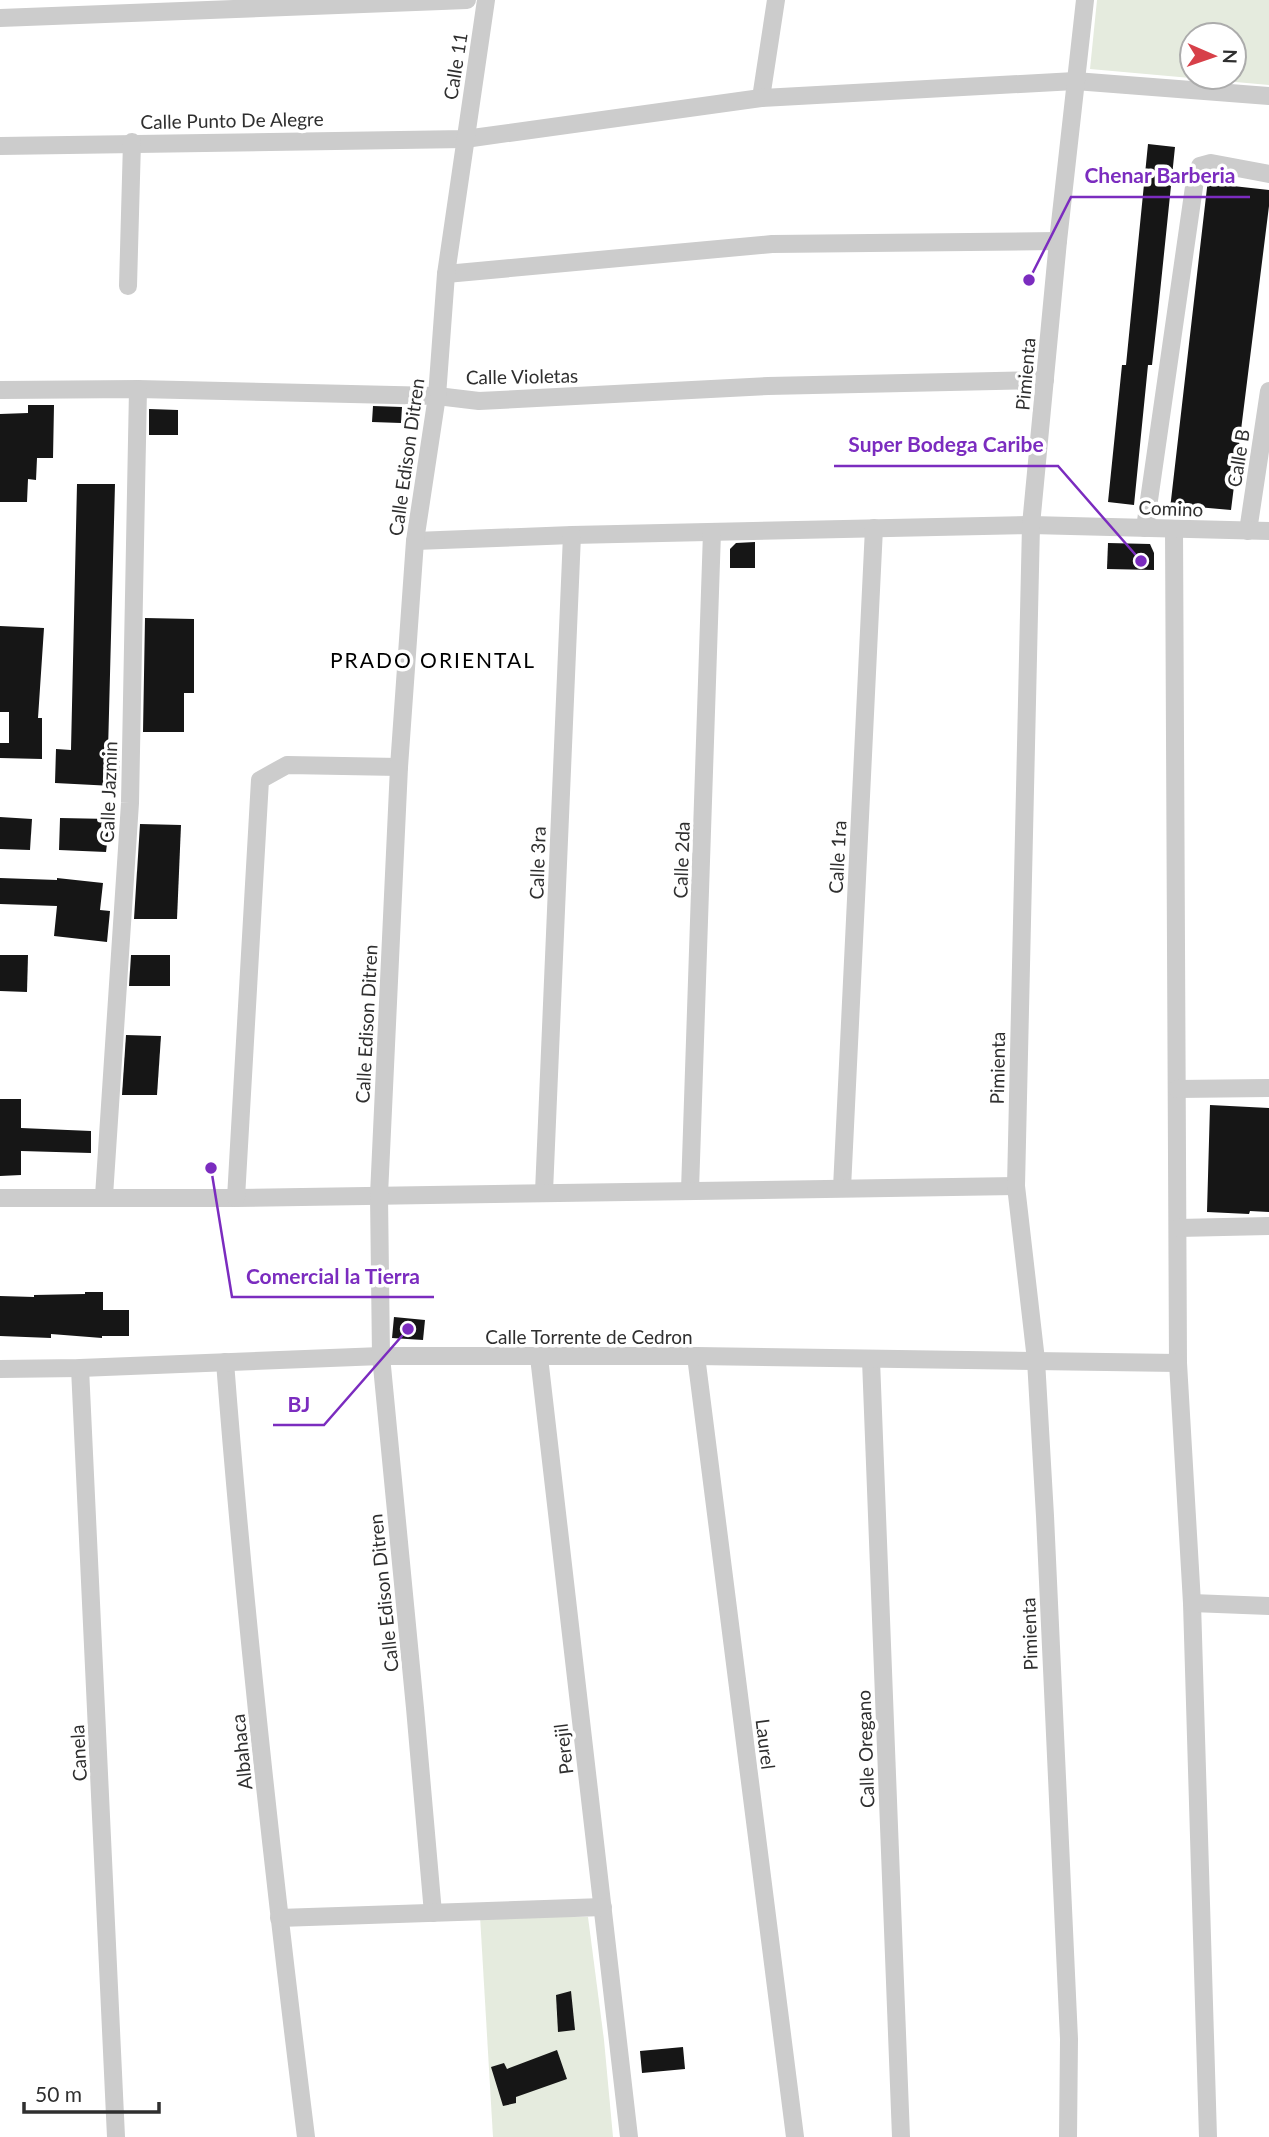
<svg xmlns="http://www.w3.org/2000/svg" width="1269" height="2137" viewBox="0 0 1269 2137" font-family="Lato,sans-serif">
<rect width="100%" height="100%" fill="#fff"/>
<!-- green -->
<g fill="#e5ebde" fill-rule="evenodd">
<path d="M1097,0H1269V85L1090,69ZM1234,35V77H1192V35Z"/>
<polygon points="480,1916 588,1917 604,2040 613,2137 493,2137"/>
</g>
<!-- building -->
<g fill="#161616">
<polygon points="1148,144 1175,147 1158,312 1152,365 1148,365 1134,505 1108,502 1122,365 1126,365"/>
<polygon points="1208,179 1233,181 1233,186 1269,190 1269,206 1231,510 1197,507 1196,512 1170,509"/>
<polygon points="28,405 54,405 53,458 37,458 36,480 28,479 27,502 0,502 0,414 28,413"/>
<polygon points="373,406 402,407 401,423 372,422"/>
<polygon points="149,409 178,410 178,435 149,435"/>
<polygon points="77,484 115,484 108,751 120,751 119,776 115,776 113,786 55,783 56,749 71,750"/>
<polygon points="755,542 755,568 730,568 730,549 736,543"/>
<polygon points="1108,543 1150,544 1154,553 1154,570 1107,569"/>
<polygon points="145,618 194,619 194,693 184,693 184,732 143,732"/>
<polygon points="0,626 44,628 38,718 42,718 42,759 0,758 0,743 9,743 9,712 0,712"/>
<polygon points="0,817 32,819 30,850 0,849"/>
<polygon points="60,818 110,819 106,852 59,850"/>
<polygon points="140,824 181,825 177,919 134,919"/>
<polygon points="0,878 57,880 57,878 103,883 100,910 110,911 107,942 54,936 57,906 0,904"/>
<polygon points="0,955 28,955 27,992 0,991"/>
<polygon points="131,955 170,955 170,986 129,986"/>
<polygon points="126,1035 161,1036 157,1095 122,1095"/>
<polygon points="0,1099 21,1099 21,1128 91,1131 91,1153 21,1151 21,1175 0,1176"/>
<polygon points="1210,1105 1269,1108 1269,1212 1250,1211 1249,1214 1207,1212"/>
<polygon points="85,1292 103,1292 103,1310 129,1310 129,1336 102,1336 102,1338 51,1334 51,1338 0,1336 0,1296 34,1297 34,1295 85,1294"/>
<polygon points="394,1317 425,1320 423,1340 392,1338"/>
<polygon points="571,1991 575,2030 558,2032 556,1995"/>
<polygon points="683,2047 685,2069 642,2073 640,2051"/>
<polygon points="557,2050 567,2079 516,2097 516,2103 503,2106 491,2067 504,2063 507,2069"/>
</g>
<g fill="none" stroke-linecap="round" stroke-linejoin="round">
<!-- minor -->
<g stroke="#ccc" stroke-width="18">
<polyline points="0,18 467,0"/>
<polyline points="761,98 776,0"/>
<polyline points="0,146 465,139 761,98 1075,81 1269,96"/>
<polyline points="446,274 772,244 1058,241"/>
<polyline points="128,286 132,142"/>
<polyline points="0,390 138,389 437,396 479,401 768,386 1045,380"/>
<polyline points="1145,528 1195,180 1200,166 1211,163 1269,174"/>
<polyline points="1174,529 1178,1363 1192,1603 1208,2137"/>
<polyline points="1248,531 1269,391"/>
<polyline points="415,541 572,535 1031,525 1269,531"/>
<polyline points="1177,1089 1269,1088"/>
<polyline points="842,1188 874,528"/>
<polyline points="690,1190 712,532"/>
<polyline points="544,1192 572,535"/>
<polyline points="104,1196 130,803 138,389"/>
<polyline points="0,1198 236,1198 1016,1186"/>
<polyline points="236,1198 260,780 287,765 399,767"/>
<polyline points="1178,1228 1269,1226"/>
<polyline points="696,1356 795,2137"/>
<polyline points="539,1357 629,2137"/>
<polyline points="871,1360 901,2137"/>
<path d="M225,1362C245,1621 274,1880 306,2137"/>
<polyline points="80,1368 116,2137"/>
<polyline points="0,1369 80,1368 381,1356 696,1356 1178,1363"/>
<polyline points="1192,1603 1269,1606"/>
<polyline points="433,1913 415,1708 381,1356 379,1195 399,767 415,541 437,396 446,274 486,0"/>
<polyline points="279,1918 603,1907"/>
<polyline points="1068,2137 1069,2039 1045,1516 1036,1360 1016,1186 1031,525 1058,241 1085,0"/>
</g>
</g>
<g text-anchor="middle" dominant-baseline="central" stroke-width="7" stroke-linejoin="round" paint-order="stroke">
<!-- street labels -->
<g font-size="19" fill="#2f2f2f" stroke="#fff">
<text transform="translate(455 66) rotate(-81)">Calle 11</text>
<text transform="translate(232 120) rotate(-1)">Calle Punto De Alegre</text>
<text transform="translate(1025 374) rotate(-85)">Pimienta</text>
<text transform="translate(522 376) rotate(-1)">Calle Violetas</text>
<text transform="translate(406 457) rotate(-82)">Calle Edison Ditren</text>
<text transform="translate(1238 458) rotate(-81)">Calle B</text>
<text transform="translate(1171 508) rotate(2)">Comino</text>
<text transform="translate(108 792) rotate(-88)">Calle Jazmin</text>
<text transform="translate(837 857) rotate(-87)">Calle 1ra</text>
<text transform="translate(681 860) rotate(-88)">Calle 2da</text>
<text transform="translate(537 863) rotate(-88)">Calle 3ra</text>
<text transform="translate(366 1024) rotate(-87)">Calle Edison Ditren</text>
<text transform="translate(997 1068) rotate(-89)">Pimienta</text>
<text x="589" y="1336">Calle Torrente de Cedron</text>
<text transform="translate(383 1593) rotate(-96)">Calle Edison Ditren</text>
<text transform="translate(1029 1634) rotate(-92)">Pimienta</text>
<text transform="translate(766 1744) rotate(83)">Laurel</text>
<text transform="translate(563 1749) rotate(-97)">Perejil</text>
<text transform="translate(865 1749) rotate(-92)">Calle Oregano</text>
<text transform="translate(241 1752) rotate(-96)">Albahaca</text>
<text transform="translate(78 1753) rotate(-93)">Canela</text>
</g>
<!-- neighbourhood labels -->
<g font-size="21" letter-spacing="2" fill="#000" stroke="#fff">
<text x="433" y="659">PRADO ORIENTAL</text>
</g>
</g>
<!-- callouts -->
<path fill="none" stroke="#7b2cbf" stroke-width="2.5" d="M1029 280L1071 197H1250M1141 561L1058 466H834M211 1168L232 1297H434M408 1329L324 1425H273"/>
<g fill="#7b2cbf" stroke="#fff" stroke-width="2.5">
<circle cx="1029" cy="280" r="7"/>
<circle cx="1141" cy="561" r="7"/>
<circle cx="211" cy="1168" r="7"/>
<circle cx="408" cy="1329" r="7"/>
</g>
<g font-size="21" text-anchor="middle" font-weight="bold" fill="#7b2cbf" stroke="#fff" stroke-width="7" stroke-linejoin="round" paint-order="stroke">
<text x="1160" y="183">Chenar Barberia</text>
<text x="946" y="452">Super Bodega Caribe</text>
<text x="333" y="1284">Comercial la Tierra</text>
<text x="299" y="1412">BJ</text>
</g>
<!-- north arrow -->
<g transform="translate(1213 56) rotate(92)"><circle r="33" fill="#ffffff" stroke="#acacac" stroke-width="2"/>
<path d="M0-5L12 26L0 18L-12 26Z" fill="#d74049"/>
<text y="-10" font-size="19" font-weight="bold" text-anchor="middle" fill="#2f2f2f">N</text>
</g>
<!-- scale -->
<path d="M24 2102v10h135v-10" fill="none" stroke="#2f2f2f" stroke-width="3.5"/>
<text x="35" y="2102" font-size="21" fill="#2f2f2f" stroke="#ffffff" stroke-width="5" paint-order="stroke">50 m</text>
</svg>
